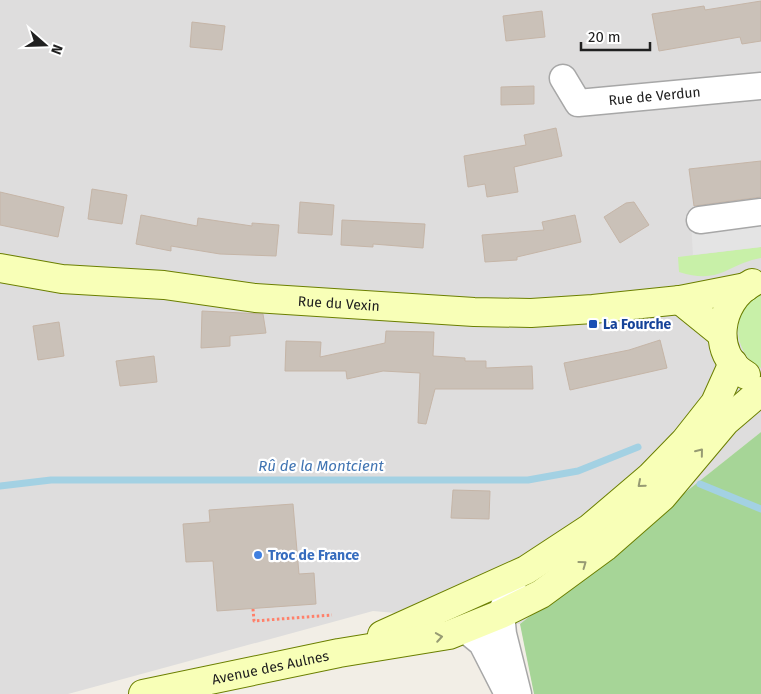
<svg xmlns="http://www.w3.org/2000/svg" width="761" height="694" viewBox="0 0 761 694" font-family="'Fira Sans',sans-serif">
<rect width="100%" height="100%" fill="#f2eee6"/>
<!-- residential -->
<polygon fill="#dedddd" points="0,0 761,0 761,432 520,624 373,611 68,694 0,694"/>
<!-- grass -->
<g fill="#c8f0a8">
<path d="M761,247V258C727,264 721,285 679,272L678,257Z"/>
<path d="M761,294V368C732,353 729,309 761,294Z"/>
</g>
<!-- forest -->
<polygon fill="#a6d597" points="761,432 761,694 534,694 520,624"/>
<!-- parking -->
<polygon fill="#e4e4e4" points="761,213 761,247 693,255 691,222"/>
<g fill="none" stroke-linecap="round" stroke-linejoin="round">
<!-- stream -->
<g stroke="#a3d1e3" stroke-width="7">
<polyline points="700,484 761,509"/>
<polyline points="0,486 51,480 528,480 578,471 638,447"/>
</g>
</g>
<!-- building -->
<g fill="#cac1b8" stroke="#c5b5a7">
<polygon points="761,1 761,41 742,44 740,37 659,51 652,14 704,6 705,10"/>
<polygon points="542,11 545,37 506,41 503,16"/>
<polygon points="192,22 225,26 222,50 190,47"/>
<polygon points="534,86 534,104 501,105 501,87"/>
<polygon points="556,128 562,156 514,167 518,192 487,197 485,184 468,187 464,156 526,145 524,135"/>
<polygon points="761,161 761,197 694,206 689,169"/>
<polygon points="92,189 127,195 122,224 88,219"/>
<polygon points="0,192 64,207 58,237 0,225"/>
<polygon points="300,202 334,205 332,235 298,233"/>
<polygon points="634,202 649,225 620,243 604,217 626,203"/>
<polygon points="141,215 197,226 198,218 252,226 252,223 279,225 276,256 220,254 171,246 171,251 136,244"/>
<polygon points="575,215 581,242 517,257 517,260 485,262 482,235 544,230 542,222"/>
<polygon points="342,220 425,224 423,248 373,244 373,247 341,245"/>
<polygon points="202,311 263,314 266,333 230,336 230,346 201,348"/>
<polygon points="59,322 64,356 38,360 33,326"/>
<polygon points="386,331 434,332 433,356 465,358 465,361 486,361 486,368 532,366 533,389 435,389 426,424 418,423 420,373 383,371 347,379 346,371 285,371 286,341 321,342 320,357 385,343"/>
<polygon points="660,340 667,368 570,390 564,363 629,350"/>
<polygon points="154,356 157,382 120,386 116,361"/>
<polygon points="453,490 490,491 489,519 451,518"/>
<polygon points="293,504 299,574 314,573 316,604 217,611 213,561 186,562 183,524 210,522 209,510"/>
</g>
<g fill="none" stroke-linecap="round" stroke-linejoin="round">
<!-- street casing -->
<g stroke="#a7a7a7" stroke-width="29">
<g id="street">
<path id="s1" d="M563,78L578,103L761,86"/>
<polyline points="700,220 761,212"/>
<polyline points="515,576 501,614 503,634 518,694"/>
<polyline points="465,629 482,643 508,694"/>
</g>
</g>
<!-- secondary casing -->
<g stroke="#6b7f00" stroke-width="30">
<g id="secondary">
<path id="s2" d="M0,268L62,279L164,285L255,298L474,312L531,313L593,309L680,300L746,287"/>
<polyline points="680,300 722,334"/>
<path d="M746,375C710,355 718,301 752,283"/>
<polyline points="382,635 526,570 590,528 650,477 685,441 715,403 733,363"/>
<path id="s3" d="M143,694L339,653L449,635L501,614L541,594L605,547L662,497L725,422L761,391"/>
</g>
</g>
<!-- path -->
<polyline stroke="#ff806a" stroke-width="3" stroke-dasharray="2.5 2.5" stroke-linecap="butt" points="253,609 254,621 332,615"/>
<!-- street -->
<use href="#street" stroke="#fff" stroke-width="26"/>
<!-- secondary -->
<use href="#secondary" stroke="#f8ffb7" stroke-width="28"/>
</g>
<!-- one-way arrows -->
<defs><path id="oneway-chevron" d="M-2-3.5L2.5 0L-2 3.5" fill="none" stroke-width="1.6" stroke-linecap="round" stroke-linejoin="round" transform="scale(1.25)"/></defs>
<g stroke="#979b73">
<use href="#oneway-chevron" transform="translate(700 452) rotate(-51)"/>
<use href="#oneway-chevron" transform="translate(641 484) rotate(139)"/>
<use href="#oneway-chevron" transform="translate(583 564) rotate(-36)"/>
<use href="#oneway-chevron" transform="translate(439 637) rotate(-9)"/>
</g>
<!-- markers -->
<rect fill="#1a4fb4" stroke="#fff" stroke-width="2" x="588" y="319" width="10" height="10" rx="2.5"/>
<circle fill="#3f7fe0" stroke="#fff" stroke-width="2" cx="258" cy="555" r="5"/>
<g text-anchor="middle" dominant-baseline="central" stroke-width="4.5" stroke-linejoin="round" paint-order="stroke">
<!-- street labels -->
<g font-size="14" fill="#202020" stroke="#fff">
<text stroke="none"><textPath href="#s1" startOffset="106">Rue de Verdun</textPath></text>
<text stroke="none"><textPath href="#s2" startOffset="341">Rue du Vexin</textPath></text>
<text stroke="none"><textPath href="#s3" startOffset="130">Avenue des Aulnes</textPath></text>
</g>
<!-- transit labels -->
<g font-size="14" font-weight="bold" fill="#164399" stroke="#fff" text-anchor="start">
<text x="603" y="324">La Fourche</text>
</g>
<!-- shop labels -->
<g font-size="14" font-weight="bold" fill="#366cbe" stroke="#fff" text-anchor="start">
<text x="268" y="555">Troc de France</text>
</g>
<!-- water labels -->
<g font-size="15" font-style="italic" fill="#4074b2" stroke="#fff">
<text x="321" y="466">Rû de la Montcient</text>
</g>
</g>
<!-- north arrow -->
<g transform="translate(45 45) rotate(110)" stroke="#ffffff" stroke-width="4" paint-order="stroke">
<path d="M0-4L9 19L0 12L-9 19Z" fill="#202020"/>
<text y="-8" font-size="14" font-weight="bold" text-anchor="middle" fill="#202020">N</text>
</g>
<!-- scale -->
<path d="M581 42v8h69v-8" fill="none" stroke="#202020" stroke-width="2.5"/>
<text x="588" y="42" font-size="15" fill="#202020" stroke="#ffffff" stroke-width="4" paint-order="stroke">20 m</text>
</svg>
